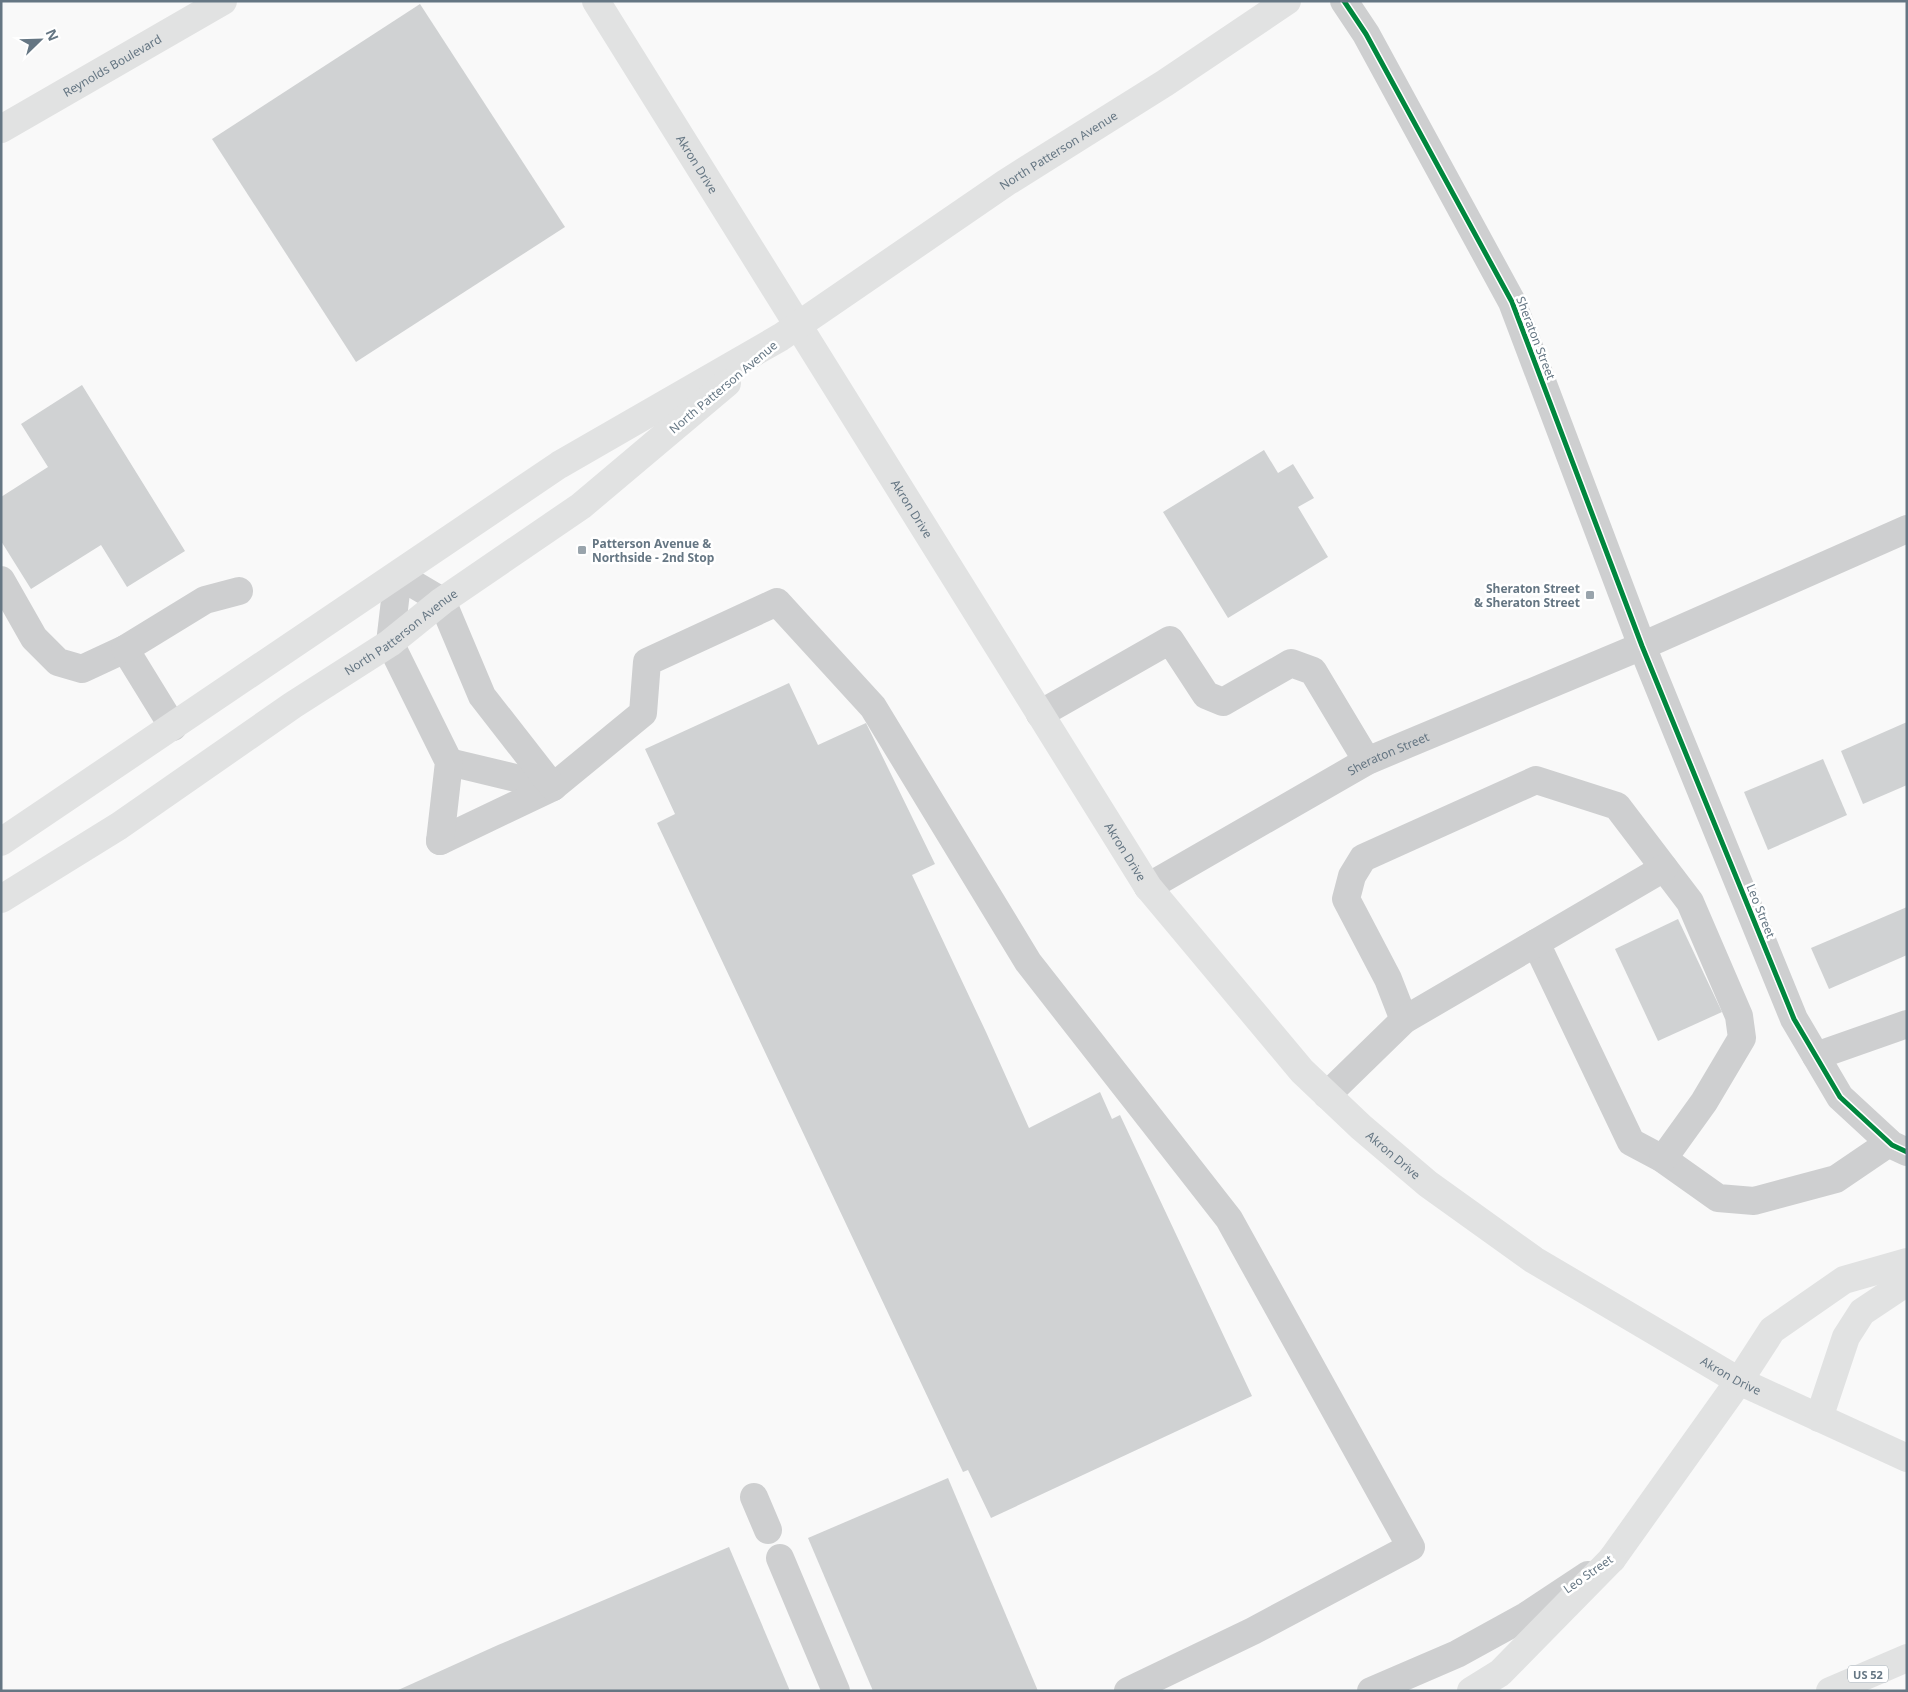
<svg xmlns="http://www.w3.org/2000/svg" width="1908" height="1692" viewBox="0 0 1908 1692" font-family="'Noto Sans',sans-serif">
<rect width="100%" height="100%" fill="#f9f9f9"/>
<!-- building -->
<g fill="#d0d2d3">
<polygon points="420,4 565,227 356,362 212,139"/>
<polygon points="82,385 185,551 127,587 101,545 31,589 1,541 1,497 48,467 21,424"/>
<polygon points="1264,450 1278,473 1293,464 1314,498 1298,507 1328,557 1228,618 1163,512"/>
<polygon points="789,683 818,745 866,723 935,864 912,875 986,1032 1029,1128 1100,1092 1112,1119 1120,1115 1252,1396 991,1518 968,1470 963,1472 657,823 675,814 645,749"/>
<polygon points="1907,722 1907,785 1863,804 1841,751"/>
<polygon points="1823,759 1847,815 1768,850 1744,792"/>
<polygon points="1907,907 1907,955 1829,989 1811,948"/>
<polygon points="1678,919 1722,1012 1658,1041 1615,949"/>
<polygon points="948,1478 1038,1691 873,1691 808,1538"/>
<polygon points="729,1547 790,1691 396,1691 498,1645"/>
</g>
<g fill="none" stroke-linecap="round" stroke-linejoin="round">
<!-- minor -->
<g stroke="#cecfd0" stroke-width="28">
<polyline points="1344,1 1366,34 1512,302 1642,646 1794,1019 1840,1097 1892,1145 1907,1152"/>
<polyline points="1,580 34,638 58,662 82,669 125,649 173,727"/>
<polyline points="125,649 205,600 239,591"/>
<polyline points="1040,714 1170,640 1206,695 1223,702 1291,663 1313,671 1367,761"/>
<polyline points="449,762 553,787"/>
<polyline points="440,841 553,787 643,713 647,662 777,602 873,707 1028,962 1229,1219 1411,1547 1253,1631 1128,1691"/>
<polyline points="440,841 449,762 390,643 398,575 442,601 482,696 553,787"/>
<path id="s1" d="M1148,887L1367,761L1642,646L1907,529"/>
<polyline points="1536,943 1631,1142 1663,1159 1718,1198 1754,1201 1836,1179 1889,1143"/>
<polyline points="1404,1020 1388,979 1346,899 1352,876 1363,858 1536,780 1617,806 1690,902 1739,1016 1742,1038 1704,1102 1663,1159"/>
<polyline points="1816,1056 1907,1024"/>
<polyline points="1327,1095 1404,1020 1664,868"/>
<polyline points="754,1497 768,1530"/>
<polyline points="780,1558 836,1691"/>
<polyline points="1371,1691 1457,1654 1526,1616 1588,1575"/>
</g>
<!-- major -->
<g stroke="#e1e2e2" stroke-width="28">
<path id="s2" d="M596,1L1148,887L1302,1071L1361,1127L1428,1184L1534,1260L1739,1381L1907,1458"/>
<path id="s3" d="M1,129L223,1"/>
<path id="s4" d="M1,842L559,465L781,337L1007,182L1165,83L1287,1"/>
<path id="s5" d="M1,899L119,826L293,705L390,643L442,601L581,506L727,383"/>
<polyline points="1612,1559 1739,1381"/>
</g>
<!-- highway -->
<g stroke="#e1e2e2" stroke-width="28">
<polyline points="1739,1381 1772,1330 1844,1280 1907,1262"/>
<polyline points="1819,1418 1846,1337 1862,1312 1907,1282"/>
<polyline points="1471,1691 1500,1673 1612,1559"/>
<polyline points="1830,1691 1907,1658"/>
</g>
<!-- cycleway casing -->
<g stroke="#fff" stroke-width="8">
<polyline id="cycleway" points="1344,1 1366,34 1512,302 1642,646 1794,1019 1840,1097 1892,1145 1907,1152"/>
</g>
<!-- cycleway -->
<use href="#cycleway" stroke="#00873e" stroke-width="5"/>
</g>
<!-- markers -->
<g fill="#99a4ac" stroke="#fff" stroke-width="2">
<rect x="577" y="545" width="10" height="10" rx="2.5"/>
<rect x="1585" y="590" width="10" height="10" rx="2.5"/>
</g>
<g text-anchor="middle" dominant-baseline="central" stroke-width="5" stroke-linejoin="round" paint-order="stroke">
<!-- shield labels -->
<rect fill="#fff" stroke="#939fa8" stroke-width="1" x="1848" y="1665.5" width="40" height="17" rx="4"/>
<g font-size="11" font-weight="bold" fill="#657683">
<text x="1868" y="1674">US 52</text>
</g>
<!-- street labels -->
<g font-size="12" fill="#657683" stroke="#fff">
<text stroke="none"><textPath href="#s3" startOffset="128">Reynolds Boulevard</textPath></text>
<text stroke="none"><textPath href="#s4" startOffset="1264">North Patterson Avenue</textPath></text>
<text stroke="none"><textPath href="#s2" startOffset="192">Akron Drive</textPath></text>
<text transform="translate(1536 338) rotate(69)">Sheraton Street</text>
<text transform="translate(723 387) rotate(-40)">North Patterson Avenue</text>
<text stroke="none"><textPath href="#s2" startOffset="598">Akron Drive</textPath></text>
<text stroke="none"><textPath href="#s5" startOffset="481">North Patterson Avenue</textPath></text>
<text stroke="none"><textPath href="#s1" startOffset="275">Sheraton Street</textPath></text>
<text stroke="none"><textPath href="#s2" startOffset="1002">Akron Drive</textPath></text>
<text transform="translate(1761 911) rotate(68)">Leo Street</text>
<text stroke="none"><textPath href="#s2" startOffset="1408">Akron Drive</textPath></text>
<text stroke="none"><textPath href="#s2" startOffset="1812">Akron Drive</textPath></text>
<text transform="translate(1588 1574) rotate(-35)">Leo Street</text>
</g>
<!-- poi labels -->
<g font-size="12" font-weight="bold" fill="#657683" stroke="#fff" text-anchor="start">
<text x="592" y="543">Patterson Avenue &amp;<tspan x="592" dy="14">Northside - 2nd Stop</tspan></text>
<text x="1580" y="588" text-anchor="end">Sheraton Street<tspan x="1580" dy="14">&amp; Sheraton Street</tspan></text>
</g>
</g>
<!-- border -->
<rect width="1908" height="1692" fill="none" stroke="#657683" stroke-width="5"/>
<!-- north arrow -->
<g transform="translate(40 40) rotate(67)" stroke="#ffffff" stroke-width="4" paint-order="stroke">
<path d="M0-4L9 19L0 12L-9 19Z" fill="#657683"/>
<text y="-8" font-size="14" font-weight="bold" text-anchor="middle" fill="#657683">N</text>
</g>
</svg>
